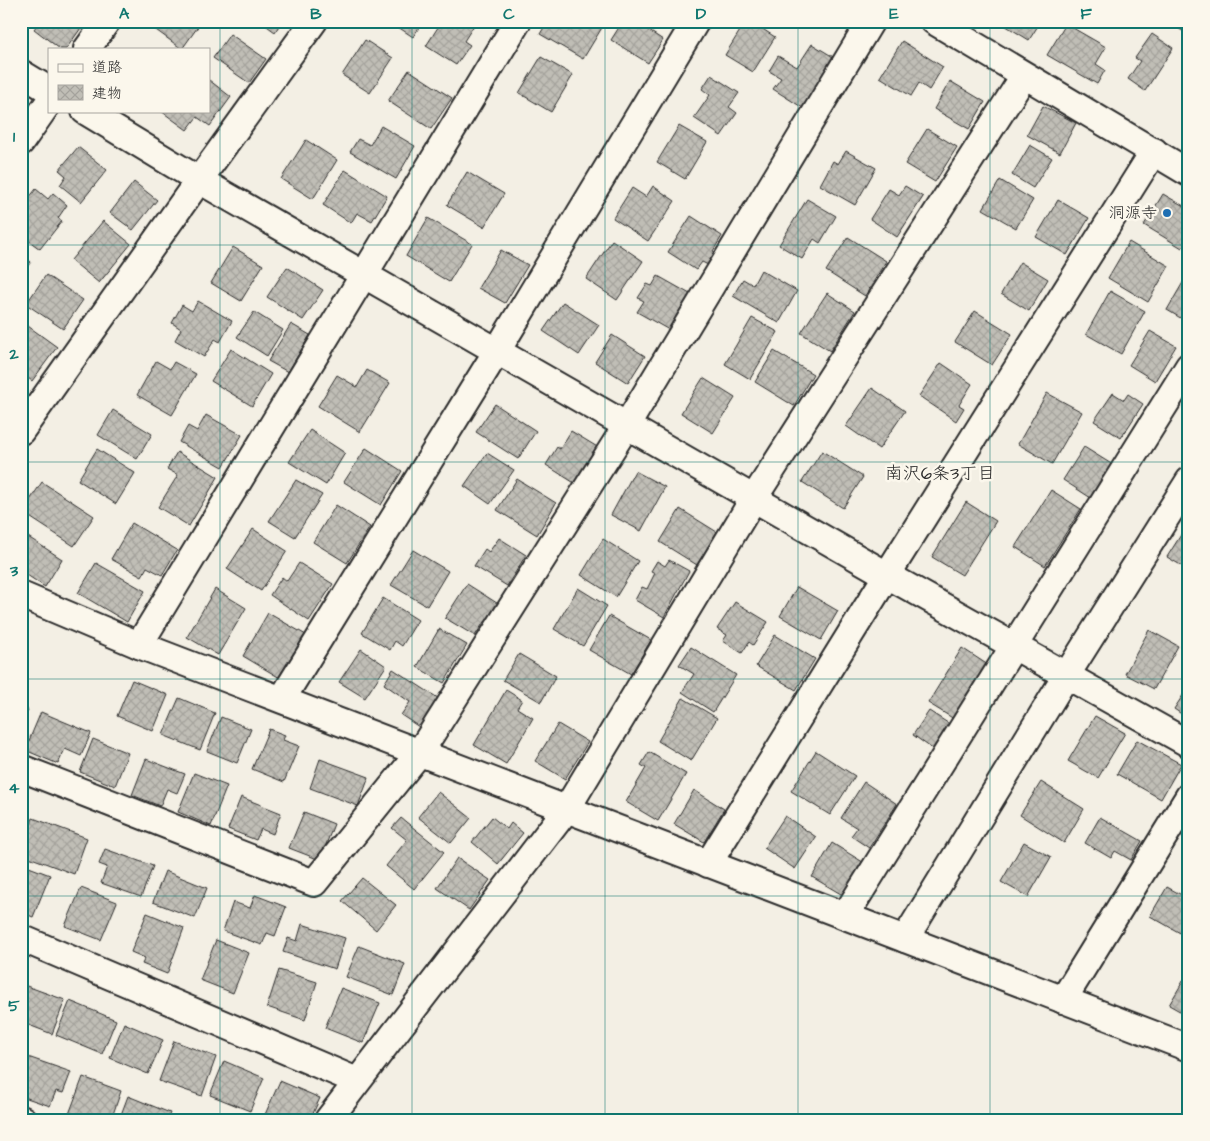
<svg xmlns="http://www.w3.org/2000/svg" width="1210" height="1141" viewBox="0 0 1210 1141" font-family="'Architects Daughter','Klee One',sans-serif">
<defs>
<pattern id="building-cross-hatch" width="8" height="8" patternUnits="userSpaceOnUse" patternTransform="scale(1.25)"><rect width="8" height="8" fill="#c0beb6"/><path d="M0 0l8 8M0 8l8-8" fill="none" stroke="#a5a39d"/></pattern>
</defs>
<rect width="100%" height="100%" fill="#f3efe4"/>
<filter id="ink" filterUnits="userSpaceOnUse"><feTurbulence type="fractalNoise" baseFrequency=".02" numOctaves="2"/><feDisplacementMap in="SourceGraphic" scale="10" xChannelSelector="R" yChannelSelector="G"/><feConvolveMatrix kernelMatrix="1 2 1 2 8 2 1 2 1" color-interpolation-filters="sRGB"/></filter>
<g filter="url(#ink)">
<!-- building -->
<g fill="url(#building-cross-hatch)" stroke="#2b2b2b">
<polygon points="40,21 86,21 66,49 60,49 34,29"/>
<polygon points="152,21 202,21 182,49 149,25"/>
<polygon points="260,21 282,21 275,32"/>
<polygon points="389,21 423,21 413,37"/>
<polygon points="442,21 476,22 464,41 470,45 456,65 426,46"/>
<polygon points="548,21 606,21 583,59 540,34"/>
<polygon points="623,21 634,21 663,40 648,63 611,40"/>
<polygon points="660,21 679,21 674,29"/>
<polygon points="746,21 750,21 775,37 753,72 725,55"/>
<polygon points="998,21 1041,21 1029,40"/>
<polygon points="1189,21 1189,35 1168,22 1169,21"/>
<polygon points="1066,24 1106,47 1096,64 1105,70 1097,84 1047,55"/>
<polygon points="230,34 266,59 249,83 213,58"/>
<polygon points="1152,34 1173,48 1145,91 1128,79 1140,61 1135,58"/>
<polygon points="365,40 393,58 370,93 342,75"/>
<polygon points="902,41 943,67 929,90 919,83 911,96 880,77"/>
<polygon points="812,44 835,58 803,108 773,89 781,78 769,71 778,56 797,67"/>
<polygon points="541,57 573,75 551,112 519,93"/>
<polygon points="409,70 452,98 431,129 388,101"/>
<polygon points="711,75 739,93 729,107 737,113 721,136 694,118 710,95 702,89"/>
<polygon points="209,80 231,97 210,126 197,117 187,130 161,111 209,111"/>
<polygon points="950,81 985,102 969,129 934,109"/>
<polygon points="1043,106 1076,123 1060,153 1027,135"/>
<polygon points="381,126 415,146 396,179 350,152 358,139 370,145"/>
<polygon points="679,126 707,142 685,179 657,162"/>
<polygon points="927,129 957,147 935,182 905,164"/>
<polygon points="306,140 337,160 313,199 281,179"/>
<polygon points="1030,145 1052,158 1033,188 1012,175"/>
<polygon points="78,147 107,170 81,202 60,185 66,176 59,170"/>
<polygon points="846,151 876,168 855,205 820,185 833,161 838,164"/>
<polygon points="345,170 387,196 372,221 357,213 351,223 323,205"/>
<polygon points="467,172 504,194 484,227 447,205"/>
<polygon points="1000,180 1033,200 1016,228 983,209"/>
<polygon points="134,182 157,200 133,230 110,213"/>
<polygon points="653,186 675,201 648,241 613,218 632,188 646,197"/>
<polygon points="905,186 923,197 897,237 870,219 889,189 899,195"/>
<polygon points="36,189 48,199 53,193 67,205 58,218 62,221 40,249 21,235 21,208"/>
<polygon points="1163,194 1189,209 1189,237 1182,248 1144,225"/>
<polygon points="807,199 836,216 820,243 814,239 802,259 779,245"/>
<polygon points="1058,200 1089,218 1067,255 1036,237"/>
<polygon points="691,216 722,236 713,251 718,254 710,266 702,262 696,270 668,252"/>
<polygon points="428,218 472,244 449,282 406,256"/>
<polygon points="103,221 131,244 99,283 71,260"/>
<polygon points="848,237 886,261 865,296 826,271"/>
<polygon points="612,240 643,261 617,300 586,279"/>
<polygon points="1129,242 1169,266 1148,302 1108,278"/>
<polygon points="233,247 263,265 241,301 211,283"/>
<polygon points="501,250 528,265 505,303 478,288"/>
<polygon points="21,254 31,262 21,274"/>
<polygon points="1020,262 1048,279 1029,311 1001,294"/>
<polygon points="287,267 323,290 303,320 267,297"/>
<polygon points="761,270 797,291 779,323 733,296 743,279 753,285"/>
<polygon points="46,275 83,300 63,329 26,304"/>
<polygon points="658,276 690,294 669,330 637,312 644,301 638,298 647,284 652,286"/>
<polygon points="1185,279 1189,282 1189,323 1167,310"/>
<polygon points="1110,291 1145,311 1121,354 1086,334"/>
<polygon points="827,293 855,311 830,351 801,333"/>
<polygon points="198,301 232,321 220,342 215,339 204,357 175,340 181,329 172,323 182,305 192,311"/>
<polygon points="563,302 599,325 579,355 543,331"/>
<polygon points="975,311 1012,334 992,365 955,342"/>
<polygon points="254,312 283,330 267,356 237,337"/>
<polygon points="752,318 778,332 750,379 725,364"/>
<polygon points="21,321 57,347 32,381 21,373"/>
<polygon points="291,324 310,335 288,372 268,361"/>
<polygon points="1150,331 1176,346 1155,381 1129,365"/>
<polygon points="612,335 645,356 628,383 595,362"/>
<polygon points="231,349 271,374 252,406 211,381"/>
<polygon points="774,351 813,374 794,406 755,382"/>
<polygon points="156,361 170,369 174,362 196,374 172,415 137,395"/>
<polygon points="941,363 972,384 959,405 964,408 956,421 919,396"/>
<polygon points="367,370 390,383 360,432 318,406 337,375 357,387"/>
<polygon points="703,378 735,398 713,433 681,413"/>
<polygon points="872,388 905,411 879,449 846,426"/>
<polygon points="1047,393 1082,412 1052,464 1018,444"/>
<polygon points="1113,393 1124,400 1128,394 1143,404 1121,438 1094,421"/>
<polygon points="495,404 536,431 518,459 476,432"/>
<polygon points="113,410 152,434 137,459 98,435"/>
<polygon points="206,415 242,435 223,467 179,442 188,426 197,431"/>
<polygon points="310,430 345,453 326,485 289,462"/>
<polygon points="571,431 599,448 576,484 546,465 557,447 560,449"/>
<polygon points="1084,447 1113,465 1091,498 1063,480"/>
<polygon points="366,448 402,471 381,505 344,482"/>
<polygon points="97,449 135,473 116,504 78,480"/>
<polygon points="822,451 863,477 843,508 802,482"/>
<polygon points="177,452 218,477 189,526 158,507 178,475 167,469"/>
<polygon points="487,453 514,470 490,504 464,486"/>
<polygon points="635,471 665,487 641,531 611,515"/>
<polygon points="517,479 556,503 537,535 497,510"/>
<polygon points="296,480 322,495 295,537 269,521"/>
<polygon points="42,482 94,516 74,546 22,512"/>
<polygon points="1051,490 1081,509 1045,566 1015,547"/>
<polygon points="966,502 996,521 962,575 932,557"/>
<polygon points="336,505 370,527 347,563 313,542"/>
<polygon points="680,509 717,532 697,565 660,542"/>
<polygon points="132,523 177,550 162,575 147,567 142,576 111,559"/>
<polygon points="253,529 287,551 261,591 227,569"/>
<polygon points="1184,530 1189,533 1189,570 1167,557"/>
<polygon points="28,537 62,559 45,587 21,571 21,547"/>
<polygon points="499,538 526,555 507,586 474,566 485,549 489,552"/>
<polygon points="603,539 638,561 616,597 581,575"/>
<polygon points="413,550 448,571 427,606 391,585"/>
<polygon points="669,560 689,571 664,617 635,600 642,587 647,589 655,573 651,571 657,561 665,566"/>
<polygon points="96,563 145,591 127,622 78,593"/>
<polygon points="299,563 333,584 309,621 270,595 282,577 287,581"/>
<polygon points="467,584 500,605 488,624 484,622 475,636 445,618"/>
<polygon points="797,587 838,611 821,640 780,616"/>
<polygon points="578,588 607,606 583,646 554,629"/>
<polygon points="215,589 246,608 218,655 187,637"/>
<polygon points="383,598 418,620 402,646 395,641 390,650 362,633"/>
<polygon points="735,602 768,622 753,645 749,642 742,653 723,641 727,635 717,629"/>
<polygon points="268,613 306,635 280,678 243,656"/>
<polygon points="609,616 651,640 631,674 589,650"/>
<polygon points="439,629 467,645 444,683 417,667"/>
<polygon points="1149,630 1178,646 1154,689 1125,674"/>
<polygon points="775,635 815,659 796,690 756,666"/>
<polygon points="691,647 736,675 713,712 682,692 694,674 679,665"/>
<polygon points="962,648 988,665 954,719 928,703"/>
<polygon points="361,649 386,666 365,698 339,682"/>
<polygon points="519,654 556,676 541,702 503,680"/>
<polygon points="393,669 441,700 422,729 401,715 410,702 384,684"/>
<polygon points="132,680 168,695 153,731 117,716"/>
<polygon points="1189,686 1189,719 1174,709"/>
<polygon points="506,690 522,700 517,708 533,718 506,764 474,745"/>
<polygon points="179,698 215,713 200,750 163,735"/>
<polygon points="683,698 717,718 691,761 658,741"/>
<polygon points="21,707 28,710 21,725"/>
<polygon points="929,711 951,725 934,750 913,735"/>
<polygon points="41,712 91,733 81,756 65,749 58,764 25,750"/>
<polygon points="1095,716 1125,733 1098,778 1068,761"/>
<polygon points="221,717 251,729 237,763 207,751"/>
<polygon points="558,724 588,742 565,779 535,761"/>
<polygon points="269,729 285,735 283,740 299,746 284,782 252,769"/>
<polygon points="93,739 128,753 115,786 80,772"/>
<polygon points="1137,740 1181,764 1161,799 1117,774"/>
<polygon points="816,751 855,776 830,815 791,791"/>
<polygon points="649,752 686,774 658,821 626,802 646,768 641,765"/>
<polygon points="146,759 185,774 177,793 167,789 160,806 132,795"/>
<polygon points="320,759 369,777 358,806 310,788"/>
<polygon points="194,773 227,786 211,826 178,812"/>
<polygon points="864,782 897,804 869,848 851,836 857,828 841,818"/>
<polygon points="1041,782 1084,809 1064,843 1020,815"/>
<polygon points="694,790 724,809 704,842 674,824"/>
<polygon points="438,792 471,818 451,843 418,817"/>
<polygon points="241,797 281,813 273,834 261,829 256,840 228,829"/>
<polygon points="304,812 334,824 320,860 289,848"/>
<polygon points="785,816 816,837 795,869 764,848"/>
<polygon points="492,817 507,829 511,823 523,833 498,864 472,842"/>
<polygon points="1100,817 1142,841 1131,860 1115,851 1111,858 1085,843"/>
<polygon points="33,818 87,838 74,874 21,854"/>
<polygon points="401,818 444,852 414,889 386,866 407,840 392,828"/>
<polygon points="1024,842 1051,857 1028,897 1001,882"/>
<polygon points="832,843 866,864 846,897 812,877"/>
<polygon points="105,849 153,866 141,897 101,883 107,867 99,864"/>
<polygon points="457,858 490,880 469,910 437,888"/>
<polygon points="21,864 50,875 33,917 21,912"/>
<polygon points="165,871 207,888 195,918 153,902"/>
<polygon points="362,878 396,905 376,930 342,901"/>
<polygon points="1167,887 1189,899 1189,938 1150,916"/>
<polygon points="81,888 117,902 101,940 65,926"/>
<polygon points="255,895 286,907 275,936 267,933 262,945 223,931 233,902 250,908"/>
<polygon points="147,913 184,928 167,974 142,964 145,958 131,952"/>
<polygon points="302,924 345,938 335,969 283,952 288,938 297,941"/>
<polygon points="216,940 249,953 233,993 200,980"/>
<polygon points="359,946 405,964 393,995 346,977"/>
<polygon points="279,970 317,982 305,1020 267,1007"/>
<polygon points="1189,971 1189,1022 1183,1018 1185,1014 1169,1005"/>
<polygon points="21,984 65,1000 52,1034 21,1022"/>
<polygon points="341,988 380,1003 363,1043 325,1028"/>
<polygon points="70,1001 116,1020 102,1054 56,1035"/>
<polygon points="124,1023 163,1040 148,1074 110,1058"/>
<polygon points="174,1041 216,1057 202,1096 159,1081"/>
<polygon points="28,1057 71,1072 63,1093 56,1091 50,1106 21,1096 21,1074"/>
<polygon points="224,1061 264,1078 250,1111 210,1095"/>
<polygon points="83,1077 121,1091 111,1120 86,1120 69,1114"/>
<polygon points="280,1081 320,1098 310,1120 263,1119"/>
<polygon points="128,1096 170,1113 167,1120 119,1120"/>
</g>
<g fill="none" stroke-linecap="round" stroke-linejoin="round">
<!-- street casing -->
<g stroke="#2b2b2b" stroke-width="30">
<g id="street">
<polyline points="934,21 1189,173"/>
<polyline points="87,49 107,21"/>
<polyline points="21,73 49,90"/>
<polyline points="85,111 199,180 887,575 1189,744"/>
<polyline points="21,142 49,102"/>
<polyline points="21,431 199,180 314,21"/>
<polyline points="21,595 139,645 1189,1048"/>
<polyline points="139,645 518,21"/>
<polyline points="282,699 497,351 696,21"/>
<polyline points="21,768 314,883 420,752 627,425 871,21"/>
<polyline points="708,864 887,575 1154,151"/>
<polyline points="845,916 1189,366"/>
<polyline points="21,938 357,1081"/>
<polyline points="905,939 1066,676 1189,481"/>
<polyline points="1063,1000 1189,796"/>
<polyline points="21,1119 23,1120"/>
<polyline points="328,1120 566,810 754,498 1024,76"/>
</g>
</g>
<!-- street -->
<use href="#street" stroke="#fbf7ec" stroke-width="26"/>
</g>
</g>
<!-- grid -->
<path fill="none" stroke="#0f766e" stroke-width="1" stroke-opacity="0.55" d="M220,21V1120M412,21V1120M605,21V1120M798,21V1120M990,21V1120M21,245H1189M21,462H1189M21,679H1189M21,896H1189"/>
<!-- markers -->
<circle fill="#1f6fb2" stroke="#fbf7ec" stroke-width="2" cx="1167" cy="213" r="5"/>
<g text-anchor="middle" dominant-baseline="central" stroke-width="5" stroke-linejoin="round" paint-order="stroke">
<!-- poi labels -->
<g font-size="16" fill="#2b2b2b" stroke="#fbf7ec" text-anchor="end">
<text x="1157" y="213">洞源寺</text>
</g>
<!-- neighbourhood labels -->
<g font-size="18" fill="#2b2b2b" stroke="#fbf7ec">
<text x="940" y="473">南沢6条3丁目</text>
</g>
</g>
<!-- margin -->
<rect width="1210" height="1141" fill="none" stroke="#fbf7ec" stroke-width="55"/>
<!-- legend -->
<rect x="48" y="48" width="162" height="65" fill="#fbf7ec" stroke="#a8a59f"/>
<rect x="58" y="64" width="25" height="8" fill="#fbf7ec" stroke="#a8a59f"/>
<text x="92" y="72" font-size="15" fill="#2b2b2b">道路</text>
<rect x="58" y="85" width="25" height="15" fill="url(#building-cross-hatch)" stroke="#a8a59f"/>
<text x="92" y="98" font-size="15" fill="#2b2b2b">建物</text>
<rect x="28" y="28" width="1154" height="1086" fill="none" stroke="#0f766e" stroke-width="2"/>
<g font-size="16" text-anchor="middle" font-weight="bold" fill="#0f766e">
<text x="124" y="19">A</text>
<text x="316" y="19">B</text>
<text x="509" y="19">C</text>
<text x="701" y="19">D</text>
<text x="894" y="19">E</text>
<text x="1086" y="19">F</text>
<text x="14" y="142">1</text>
<text x="14" y="359">2</text>
<text x="14" y="576">3</text>
<text x="14" y="793">4</text>
<text x="14" y="1011">5</text>
</g>
</svg>
